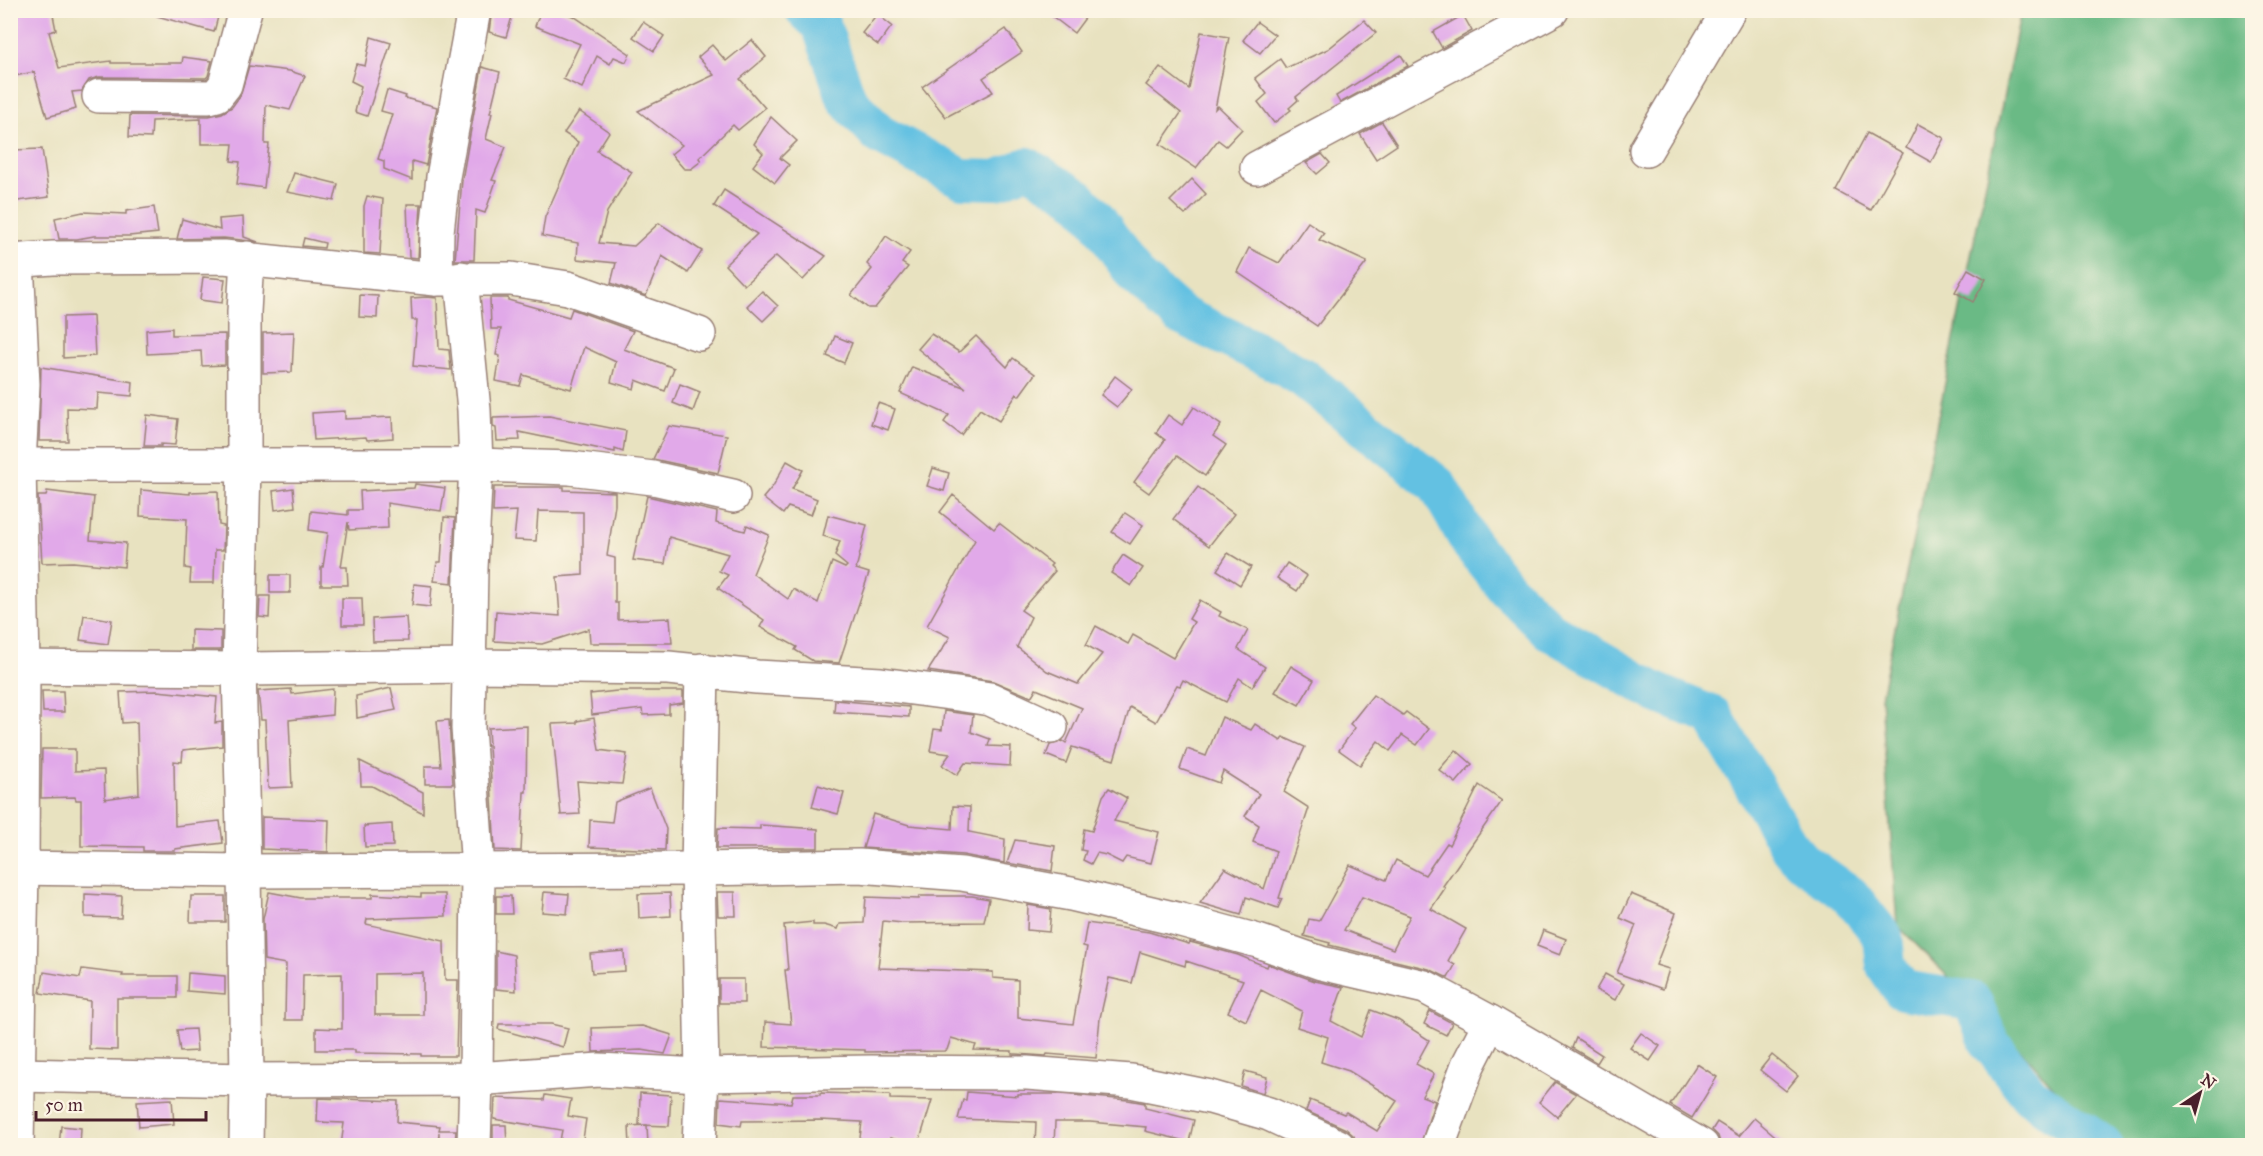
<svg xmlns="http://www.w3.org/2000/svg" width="2263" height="1156" viewBox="0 0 2263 1156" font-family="'IM FELL Great Primer',serif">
<rect width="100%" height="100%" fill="#fcf5e5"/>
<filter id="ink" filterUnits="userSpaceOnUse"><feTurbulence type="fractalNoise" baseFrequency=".0167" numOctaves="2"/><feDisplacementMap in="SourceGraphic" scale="12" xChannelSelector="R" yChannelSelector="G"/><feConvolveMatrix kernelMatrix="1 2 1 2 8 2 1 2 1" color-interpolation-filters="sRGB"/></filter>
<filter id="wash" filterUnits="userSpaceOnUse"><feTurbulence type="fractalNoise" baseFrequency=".008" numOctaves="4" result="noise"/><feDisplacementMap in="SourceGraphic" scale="24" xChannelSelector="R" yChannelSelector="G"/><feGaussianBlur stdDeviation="1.35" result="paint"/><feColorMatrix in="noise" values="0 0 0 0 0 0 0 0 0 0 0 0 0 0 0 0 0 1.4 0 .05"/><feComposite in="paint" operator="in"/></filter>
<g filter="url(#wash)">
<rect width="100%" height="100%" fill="#e8e2c0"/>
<!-- forest -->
<polygon fill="#6bba85" stroke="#5a6c58" stroke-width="1.5" points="2021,11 2252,11 2252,1145 2104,1145 2029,1059 1897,925 1881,697"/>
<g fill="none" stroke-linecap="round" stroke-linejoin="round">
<!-- river -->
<polyline stroke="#64c1e2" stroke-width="40" points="805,10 821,25 847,100 879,134 963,179 997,180 1027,167 1076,197 1097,219 1135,275 1180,315 1264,355 1302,377 1437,485 1471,544 1507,589 1550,631 1657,693 1713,716 1792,851 1806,864 1850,895 1883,937 1886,966 1902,990 1972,1001 1990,1043 2030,1095 2104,1146"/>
</g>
<g id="blocks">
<!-- building -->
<g fill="#e1a9e9" fill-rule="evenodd">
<polygon points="10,10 52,10 56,30 49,32 59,68 111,61 111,63 182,63 183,57 212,61 208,76 206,78 99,77 89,80 82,91 72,92 76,109 47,117 34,72 10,77"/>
<polygon points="158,10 209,10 219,13 214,32 157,16"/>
<polygon points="492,10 514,10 506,37 489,32"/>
<polygon points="541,10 558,10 575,17 630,54 626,62 614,57 610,64 597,56 582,88 563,79 580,44 535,26"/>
<polygon points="1044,10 1091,10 1074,33"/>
<polygon points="877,14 892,26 878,45 862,33"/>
<polygon points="1463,15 1472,31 1442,48 1433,32"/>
<polygon points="1364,20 1376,33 1296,97 1298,100 1289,108 1291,110 1274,123 1258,102 1267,94 1255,78 1280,59 1286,68 1328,49"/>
<polygon points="643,22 664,36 654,51 633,37"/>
<polygon points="1257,22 1275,35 1260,53 1243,40"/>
<polygon points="1006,29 1022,52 983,78 993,92 946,117 922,87"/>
<polygon points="1201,32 1229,37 1215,109 1218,106 1242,129 1226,146 1218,140 1196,168 1160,144 1181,113 1146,85 1160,67 1189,89"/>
<polygon points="371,37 391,43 367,116 355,112 361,86 351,81 356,64 365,66"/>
<polygon points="752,40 766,57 740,79 765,108 738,130 733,125 699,158 701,161 691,169 684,169 671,154 682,145 638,111 714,75 698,57 712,45 726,61"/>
<polygon points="1401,55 1408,66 1340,103 1336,96"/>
<polygon points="249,66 290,71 305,76 290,110 266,105 265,144 269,144 264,188 237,184 240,162 231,161 233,144 201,144 201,119 152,121 151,138 129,137 130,115 209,116 222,113 232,107 240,96"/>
<polygon points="482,67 500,72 490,113 492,113 486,139 506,147 492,180 496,181 485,213 476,210 474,260 455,260 462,180"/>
<polygon points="387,90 406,96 405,98 437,107 426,165 412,161 412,180 384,169 384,161 378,159 392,114 381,111"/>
<polygon points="579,111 609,132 597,151 632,172 607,212 599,243 634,246 659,223 702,251 688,273 662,256 646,296 611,283 616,263 577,259 578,243 542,236 545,217 578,142 564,133"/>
<polygon points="771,117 797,141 780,158 789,165 775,183 753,166 763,153 754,144"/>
<polygon points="1382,122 1397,145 1376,159 1360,134"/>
<polygon points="1918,124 1944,138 1931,162 1906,148"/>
<polygon points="1867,133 1903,153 1871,210 1836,191"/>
<polygon points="42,149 49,197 10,202 10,177 14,177 12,150"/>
<polygon points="1322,154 1330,163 1317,174 1306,163"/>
<polygon points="294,173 338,184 334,201 287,192"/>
<polygon points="1192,179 1206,194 1185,215 1170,201"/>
<polygon points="724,190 826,256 803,280 776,256 744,285 725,265 757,234 714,206"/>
<polygon points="367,196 383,199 380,254 364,253 364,206"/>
<polygon points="407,204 421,204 418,258 409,257"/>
<polygon points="154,207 158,233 129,236 94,236 77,239 59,239 55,218 83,212 126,214 126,211"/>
<polygon points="243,217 244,237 258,242 224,238 177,239 182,219 220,230 219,219"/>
<polygon points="1308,222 1324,233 1319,240 1367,262 1317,326 1237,272 1249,248 1279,263"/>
<polygon points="886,236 910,252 902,263 908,267 875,308 868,308 851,295 872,269 867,264"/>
<polygon points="304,238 325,243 324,248 302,246"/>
<polygon points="1968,269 1986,279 1973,302 1955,292"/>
<polygon points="203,277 225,279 222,303 200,300"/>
<polygon points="762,291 778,306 763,321 747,306"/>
<polygon points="360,295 378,296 377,318 359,317"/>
<polygon points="427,297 437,298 439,349 449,350 451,370 413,366 417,320 412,320 411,298"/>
<polygon points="490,298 508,298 508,300 569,317 572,309 633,331 624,349 674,368 665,391 636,380 634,389 611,382 616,362 584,347 571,389 523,375 520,386 496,381 500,356 496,355 501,329 491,329"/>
<polygon points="93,316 95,356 63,358 63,317"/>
<polygon points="172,328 172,335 225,334 225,365 202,366 201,351 147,354 146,330"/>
<polygon points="294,332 292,372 263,373 263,333"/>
<polygon points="931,334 959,352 976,336 1007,367 1013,358 1035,374 1019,396 1017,394 999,421 980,409 961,435 944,422 949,415 900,393 912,367 966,388 918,349"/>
<polygon points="835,336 852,343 844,363 827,356"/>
<polygon points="41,367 133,382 132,396 98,393 97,409 67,408 68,441 39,441"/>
<polygon points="1115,376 1132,389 1117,407 1101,395"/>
<polygon points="680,384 700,392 693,411 673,403"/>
<polygon points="878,403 895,409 888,430 871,424"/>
<polygon points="1194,407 1221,425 1213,436 1226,445 1205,476 1177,456 1149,493 1134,482 1165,440 1156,433 1168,415 1182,425"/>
<polygon points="345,411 345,419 392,417 393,438 367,440 366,437 314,440 312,413"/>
<polygon points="147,415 178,419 175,445 161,444 161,446 144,446"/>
<polygon points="549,416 626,431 623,452 615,449 615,452 519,432 520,440 497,441 496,428 493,427 493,418"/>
<polygon points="669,426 727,435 718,473 653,459"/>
<polygon points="787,461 803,470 792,489 817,499 811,515 788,507 783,514 763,498 773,486"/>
<polygon points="933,468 949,473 944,491 927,486"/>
<polygon points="415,484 445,488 441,511 387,503 388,528 349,530 348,522 341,567 347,567 348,585 321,585 321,567 323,567 328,533 309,530 311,511 348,515 348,510 361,510 360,491 414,488"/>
<polygon points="494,487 564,487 564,490 615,492 615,505 607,556 615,558 615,603 618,603 618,620 670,618 672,643 590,643 589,629 542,644 494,641 496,611 560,616 557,577 583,575 583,512 538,511 536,541 514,540 517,511 493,512"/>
<polygon points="1198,487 1234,514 1209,546 1173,519"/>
<polygon points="293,488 295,507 275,510 273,491"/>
<polygon points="141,490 190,494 190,492 218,491 219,525 224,526 223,550 215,550 214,583 190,583 191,569 185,568 187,519 140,516"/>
<polygon points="47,491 94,497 90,540 126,543 124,567 73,562 42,563 38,496 46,496"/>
<polygon points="953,495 994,529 999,523 1052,564 1050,566 1055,571 1021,610 1031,617 1017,647 1047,671 1078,684 1102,654 1086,645 1096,626 1128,644 1133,635 1173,658 1194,622 1189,619 1200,600 1221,612 1219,616 1248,630 1238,649 1265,667 1252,687 1239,678 1226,702 1183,680 1180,686 1177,685 1156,722 1130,707 1114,760 1072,747 1066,763 1046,755 1050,745 1063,741 1066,743 1082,708 1036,689 1031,697 993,681 928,671 950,637 927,626 975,540 940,512"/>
<polygon points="647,496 717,512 716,523 745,531 747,525 769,535 753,574 788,599 793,589 818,603 832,562 845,568 847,566 835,556 840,541 823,536 828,515 867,525 856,569 869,573 839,663 813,661 795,650 797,647 760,627 764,620 718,588 728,575 719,571 728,554 669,537 665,564 633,560"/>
<polygon points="1125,513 1143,525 1130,544 1112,532"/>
<polygon points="444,517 455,518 452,583 434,581 437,562 441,562"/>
<polygon points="1228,553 1251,567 1240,585 1217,570"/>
<polygon points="1123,555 1143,568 1131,586 1111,573"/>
<polygon points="1287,563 1307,576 1297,591 1277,578"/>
<rect x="270" y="575" width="20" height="18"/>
<polygon points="414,584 432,586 430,607 412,605"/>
<polygon points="260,596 270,596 269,618 259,617"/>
<polygon points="342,598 362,598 363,625 342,625"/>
<polygon points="84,615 112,620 108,644 80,640"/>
<polygon points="406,617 408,641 373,642 372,619"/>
<polygon points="191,630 221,631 221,650 191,650"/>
<polygon points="1291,666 1314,680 1299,705 1275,692"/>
<polygon points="391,688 396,710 357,718 356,696"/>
<polygon points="291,689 292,694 333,689 332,715 289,720 292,787 268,788 265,720 261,720 258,691"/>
<polygon points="42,691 63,691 64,712 43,712"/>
<polygon points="157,691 217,697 215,723 222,722 222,746 183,750 182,762 174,761 175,826 220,821 223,843 175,849 175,851 143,851 143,847 81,846 81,800 76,800 75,797 41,798 42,749 75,749 75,771 104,770 105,799 139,794 137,722 122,723 120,692"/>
<polygon points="617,691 683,691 683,703 669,705 669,714 643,715 642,709 592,715 590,694"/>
<polygon points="1373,695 1403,715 1406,712 1429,729 1417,745 1402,735 1390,751 1378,741 1360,765 1339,750 1355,728 1350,724"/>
<polygon points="835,700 909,707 909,717 834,712"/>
<polygon points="944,711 973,715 971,732 990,739 988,746 1011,747 1010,766 965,763 957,775 942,765 950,754 930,751 934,729 942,730"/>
<polygon points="1222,717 1251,730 1255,724 1281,741 1283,737 1305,747 1284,792 1309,808 1279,898 1282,899 1278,908 1246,897 1241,915 1200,903 1225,868 1264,889 1276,851 1253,842 1259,825 1245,816 1259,794 1223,771 1219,783 1180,769 1187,749 1206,756"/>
<polygon points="594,718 599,750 627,754 622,784 577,781 580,814 561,815 552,724 577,723 577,721"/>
<polygon points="449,720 453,784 425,784 425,766 441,766 437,721"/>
<polygon points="527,726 526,792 524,792 521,851 495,850 488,728"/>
<polygon points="1456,750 1472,764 1456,783 1439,770"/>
<polygon points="360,761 423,792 423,813 372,786 361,786"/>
<polygon points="818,785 844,793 838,814 812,807"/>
<path d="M1479,785L1502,801L1443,886L1445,888L1431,909L1466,929L1448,961L1455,965L1448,978L1429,969L1329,945L1330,943L1304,936L1309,919L1319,921L1350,865L1386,880L1396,860L1425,875L1447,843L1449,845ZM1362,897L1410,916L1393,949L1344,930Z"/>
<polygon points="650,788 666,829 665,850 589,847 590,820 612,822 615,802"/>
<polygon points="1109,788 1127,798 1114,821 1159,832 1151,863 1126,857 1122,863 1106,855 1097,853 1091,864 1083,860 1086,851 1081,850 1084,829 1092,831 1103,796"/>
<polygon points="953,806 970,807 969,832 1005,839 1004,863 963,855 863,848 873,814 909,825 952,829"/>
<polygon points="262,817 329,820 328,852 262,849"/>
<polygon points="392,824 393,846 365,847 364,826"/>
<polygon points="760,825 818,829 818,848 717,848 718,828 760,829"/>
<polygon points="1015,840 1055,846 1052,871 1007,863"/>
<path d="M269,892L301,898H372V894L421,897V894H445L446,916L367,919L366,924L444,941L445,980H458L456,1056H421V1054L355,1053V1050H316V1028L342,1029V974L303,975L302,1020H285L286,964L264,960L263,919ZM423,973V1015H375V974Z"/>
<polygon points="544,892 569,894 567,914 542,912"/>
<polygon points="717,892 735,892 736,916 718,916"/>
<polygon points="670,893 671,916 639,918 638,894"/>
<polygon points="85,894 122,896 121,918 85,917"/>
<polygon points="1631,894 1676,913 1656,965 1669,969 1663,989 1617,973 1636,925 1620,918"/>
<polygon points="191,896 225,896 225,922 190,922"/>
<polygon points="496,896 511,896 512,914 496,914"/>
<polygon points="919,896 972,896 989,899 984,922 903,923 883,921 878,968 993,972 993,978 1018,980 1018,1018 1073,1024 1087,947 1083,946 1087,923 1149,932 1189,944 1190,942 1238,955 1267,967 1268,964 1315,981 1343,987 1331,1021 1361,1037 1371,1010 1398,1020 1429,1040 1416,1064 1434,1074 1422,1096 1435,1101 1420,1146 1357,1146 1354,1136 1346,1129 1306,1111 1310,1100 1344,1114 1346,1112 1377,1131 1397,1101 1349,1071 1321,1062 1328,1037 1297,1027 1302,1011 1261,990 1246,1021 1228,1012 1243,980 1186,961 1185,966 1140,952 1132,983 1109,978 1100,1018 1096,1058 1047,1054 1046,1056 1016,1054 1012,1054 1012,1051 974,1050 976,1045 951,1038 947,1050 944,1051 865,1052 865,1050 764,1047 765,1022 791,1024 785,970 788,970 784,925 813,922 813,925 824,925 838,929 840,924 864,923 866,897 919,899"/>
<polygon points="1028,905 1051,909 1049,932 1027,930"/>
<polygon points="1543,930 1566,939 1560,955 1537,946"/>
<polygon points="496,951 514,955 516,991 496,989"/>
<polygon points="624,951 625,971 592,973 590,954"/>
<polygon points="82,969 123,974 122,976 177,976 177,998 117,998 117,1050 89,1049 90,1001 40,993 44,972 80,978"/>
<polygon points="188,973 225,976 225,994 187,991"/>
<polygon points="1605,974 1624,984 1615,1000 1596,990"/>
<rect x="719" y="979" width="25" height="24"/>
<polygon points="1430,1011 1452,1023 1446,1035 1424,1024"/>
<polygon points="499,1024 551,1024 568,1028 563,1047 498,1029"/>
<polygon points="642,1026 672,1035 665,1054 642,1050 593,1052 592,1028"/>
<polygon points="195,1029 197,1051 180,1052 177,1030"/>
<polygon points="1641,1033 1660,1046 1650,1061 1630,1048"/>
<polygon points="1576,1038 1602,1055 1597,1063 1572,1048"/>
<polygon points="1772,1055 1798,1076 1786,1091 1760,1070"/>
<polygon points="1697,1064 1717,1077 1692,1118 1670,1105"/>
<polygon points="1245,1071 1267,1077 1263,1093 1241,1086"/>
<polygon points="1555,1082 1576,1094 1557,1117 1539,1102"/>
<polygon points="967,1092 1018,1096 1018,1094 1060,1094 1128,1100 1145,1103 1145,1108 1194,1120 1189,1142 1145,1131 1146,1127 1090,1122 1055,1122 1054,1146 1035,1146 1036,1122 958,1119 963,1100 966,1100"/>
<polygon points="640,1093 671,1095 669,1126 639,1125"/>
<polygon points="820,1093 890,1095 890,1099 932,1100 918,1146 890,1138 890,1146 859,1146 862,1122 820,1120 742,1121 741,1126 719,1123 720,1098 791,1103 793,1095 820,1095"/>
<polygon points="545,1095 571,1099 568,1116 586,1119 582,1146 559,1146 562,1130 494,1119 495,1098 544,1100"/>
<polygon points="318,1098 398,1101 397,1122 440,1126 439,1130 456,1130 455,1146 439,1146 439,1132 438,1146 341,1146 344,1123 317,1122"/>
<polygon points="172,1099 174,1124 139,1127 137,1101"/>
<polygon points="1754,1118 1787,1146 1721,1146 1718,1136 1712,1130 1717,1122 1739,1136"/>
<polygon points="493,1125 506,1125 507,1146 493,1146"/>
<polygon points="647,1125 648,1146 630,1146 629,1126"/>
<polygon points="61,1126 81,1128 80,1146 59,1146"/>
</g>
</g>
</g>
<g filter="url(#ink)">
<use href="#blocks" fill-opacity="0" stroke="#998076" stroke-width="1.5"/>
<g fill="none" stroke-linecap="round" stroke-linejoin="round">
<!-- minor casing -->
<g stroke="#998076" stroke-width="36">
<g id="minor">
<polyline points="99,96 209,97 217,95 225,85 245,10"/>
<polyline points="1646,150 1729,10"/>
<polyline points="1257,168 1552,10"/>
<polyline points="10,261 53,258 224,257 436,279 511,279 568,288 699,334"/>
<polyline points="17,261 23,384 19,465 23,667 22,868 17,1146"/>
<polyline points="461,278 474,410 476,465 471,569 468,728 478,869 476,1079 474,1146"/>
<polyline points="436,279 437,232 443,177 474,10"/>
<polyline points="10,465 476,465 570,468 653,478 733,496"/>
<polyline points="10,667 239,669 470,666 668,668 757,677 881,684 957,694 990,699 1051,727"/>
<polyline points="10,868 244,871 698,869 859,866 962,874 1071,894 1177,919 1258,941 1321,963 1425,987 1490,1022 1702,1146"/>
<polyline points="18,1075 247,1080 476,1079 599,1070 702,1075 871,1072 1027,1073 1131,1081 1210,1097 1269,1114 1338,1146"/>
<polyline points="246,1146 247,1080 244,871 239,669 244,466 244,312 247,258"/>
<polyline points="699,1146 702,1075 698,869 702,670"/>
<polyline points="1438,1146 1468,1065 1490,1022"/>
</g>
</g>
<!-- minor -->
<use href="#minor" stroke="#fff" stroke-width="33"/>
</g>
</g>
<!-- margin -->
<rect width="2263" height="1156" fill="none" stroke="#fcf5e5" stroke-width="36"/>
<!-- north arrow -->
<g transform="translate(2200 1093) rotate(36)" stroke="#fcf5e5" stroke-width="4.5" paint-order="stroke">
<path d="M0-4.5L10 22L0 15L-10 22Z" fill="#4a1f2b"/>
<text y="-9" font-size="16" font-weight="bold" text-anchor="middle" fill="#4a1f2b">N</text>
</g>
<!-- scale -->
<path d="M36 1111v9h170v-9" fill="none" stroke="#4a1f2b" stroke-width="3"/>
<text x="45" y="1111" font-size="18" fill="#4a1f2b" stroke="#fcf5e5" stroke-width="4.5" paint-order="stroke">50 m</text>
</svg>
